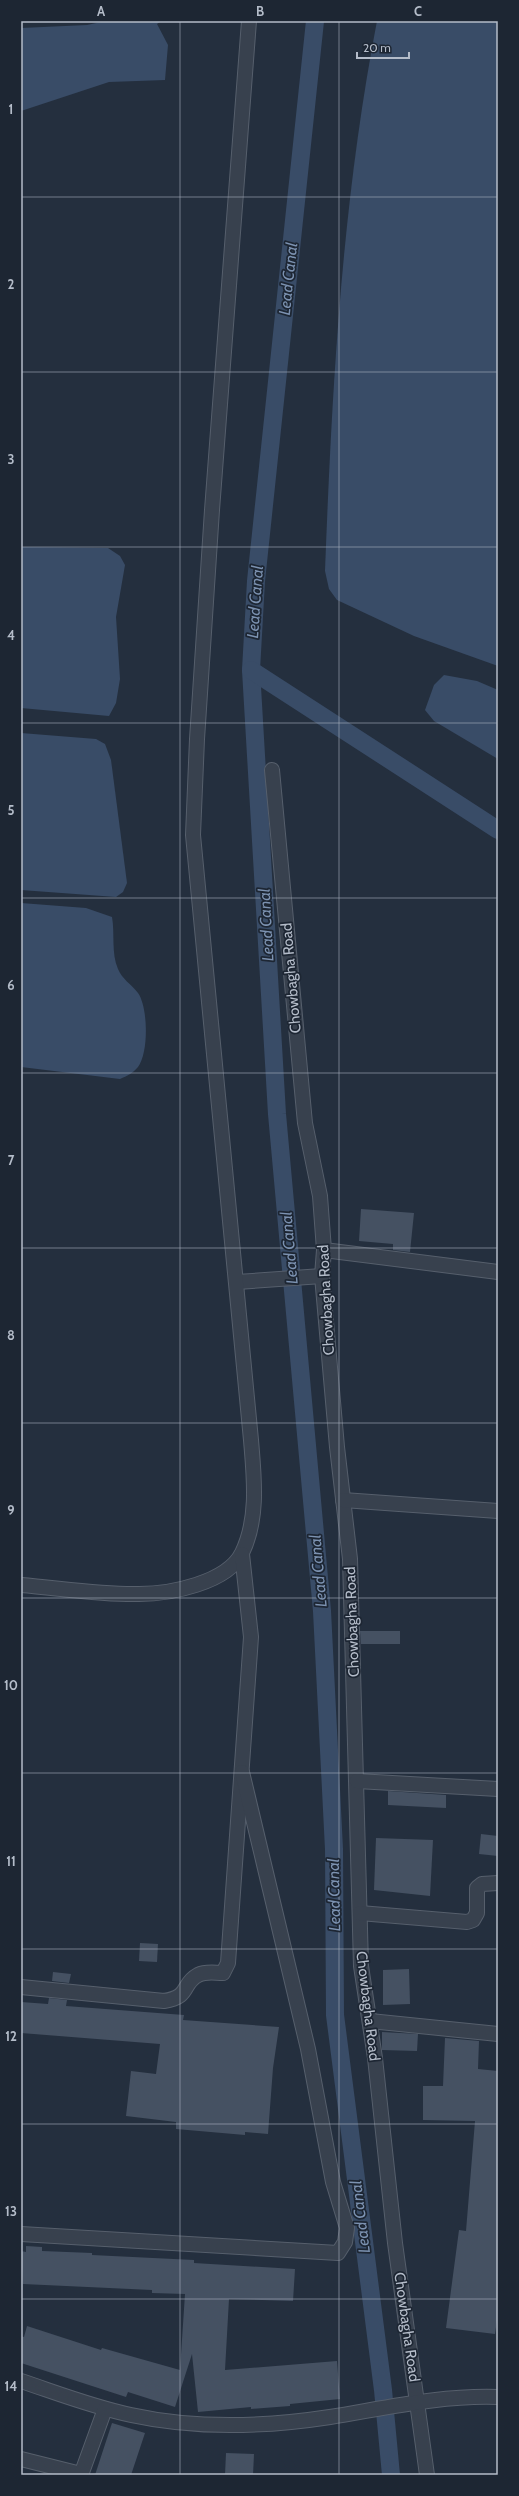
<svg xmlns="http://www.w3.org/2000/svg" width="519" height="2496" viewBox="0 0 519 2496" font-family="Cabin,sans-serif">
<rect width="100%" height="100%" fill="#242f3e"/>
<!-- water -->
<g fill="#394c67">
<polygon points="89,21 161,21 157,24 168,45 165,80 109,82 21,111 21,28 87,25 101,22"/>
<path d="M377,21H498V666L414,636L337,600L329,589L325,571C332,386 342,202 377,21Z"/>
<polygon points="21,547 108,548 120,556 125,565 116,617 120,679 116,703 109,716 21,708"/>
<polygon points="444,675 477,681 498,690 498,759 434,721 425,710 434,685"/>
<polygon points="21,733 96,739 105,744 111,760 127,883 123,892 116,897 21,890"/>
<path d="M21,903L86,908L112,917C115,933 111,953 118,969C122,979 131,984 138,993C148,1007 149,1052 138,1067C133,1073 127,1076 120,1079L21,1067Z"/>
</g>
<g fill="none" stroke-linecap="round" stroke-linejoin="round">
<!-- canal -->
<g stroke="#394c67" stroke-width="18">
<polyline points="315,21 256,581 251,670 277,1114 322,1611 334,1849 335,2015 383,2390 391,2475"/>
<polyline points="251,670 498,830"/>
</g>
</g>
<!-- building -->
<g fill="#455162">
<polygon points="361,1209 414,1213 410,1252 393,1250 393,1244 359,1241"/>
<polygon points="360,1631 400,1631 400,1644 361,1644"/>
<polygon points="388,1791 446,1795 446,1808 388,1805"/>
<polygon points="481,1834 498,1836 498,1856 479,1854"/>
<polygon points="376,1838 433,1840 430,1896 374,1890"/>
<polygon points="140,1943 158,1944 157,1962 139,1961"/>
<polygon points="409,1969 410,2004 383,2005 383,1970"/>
<polygon points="53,1972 71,1974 69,1983 52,1981"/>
<polygon points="49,1998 67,2000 66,2006 184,2015 183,2020 279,2027 273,2068 268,2134 245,2132 245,2135 176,2129 176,2122 126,2116 131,2071 156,2074 160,2044 21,2033 21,2002 48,2004"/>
<polygon points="382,2032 418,2034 417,2051 382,2050"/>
<polygon points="445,2038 479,2041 478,2069 498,2071 498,2313 495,2334 446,2328 459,2230 466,2231 475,2121 423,2120 423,2086 443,2086"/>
<polygon points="26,2246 42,2247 42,2251 92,2253 92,2255 194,2260 194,2263 295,2269 293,2301 229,2299 225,2370 337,2361 340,2399 290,2404 290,2406 251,2409 251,2407 198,2412 192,2354 175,2407 128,2392 126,2397 21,2363 21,2336 24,2337 27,2326 101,2350 102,2348 180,2370 185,2294 152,2293 152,2290 23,2284 21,2251 26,2252"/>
<polygon points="112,2423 145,2433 131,2475 95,2475"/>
<polygon points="226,2453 254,2454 253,2475 225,2475"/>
</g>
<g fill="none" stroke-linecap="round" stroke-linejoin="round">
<!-- street casing -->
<g stroke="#565f6c" stroke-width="16">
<g id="street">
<polyline points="272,770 305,1123 320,1196 324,1250 322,1276 337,1447 350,1559 361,1966 375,2058 395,2243 427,2475"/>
<polyline points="324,1250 498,1272"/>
<polyline points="237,1282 322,1276"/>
<polyline points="343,1500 498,1511"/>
<path d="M21,1585C59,1588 101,1595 139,1594C170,1594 227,1583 242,1553C259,1518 254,1477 251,1440L193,835L197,739L212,510L249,21"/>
<polyline points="357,1781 498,1789"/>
<polyline points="360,1913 467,1922 473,1920 477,1913 477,1888 482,1884 498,1883"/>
<path d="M21,1987L164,2001C191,1997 181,1984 198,1975C206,1971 214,1973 223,1973L228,1963L251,1637L242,1554"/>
<polyline points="370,2021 498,2034"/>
<polyline points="21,2234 338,2253 345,2242 347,2228 333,2182 308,2049 242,1772"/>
<path d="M21,2381C57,2393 93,2407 131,2415C195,2429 265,2427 330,2417C386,2408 441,2395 498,2397"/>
<polyline points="21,2459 81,2474"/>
<polyline points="81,2475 105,2409"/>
</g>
</g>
<!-- street -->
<use href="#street" stroke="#38414e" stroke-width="14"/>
</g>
<!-- grid -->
<path fill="none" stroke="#b4bcc9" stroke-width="1" stroke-opacity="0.55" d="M180,21V2475M339,21V2475M21,197H498M21,372H498M21,547H498M21,723H498M21,898H498M21,1073H498M21,1248H498M21,1423H498M21,1598H498M21,1773H498M21,1949H498M21,2124H498M21,2299H498"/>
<g text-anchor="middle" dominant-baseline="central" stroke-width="3.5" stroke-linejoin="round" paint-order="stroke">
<!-- street labels -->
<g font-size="15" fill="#b4bcc9" stroke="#1d2633">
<text transform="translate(291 978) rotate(-95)">Chowbagha Road</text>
<text transform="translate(326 1300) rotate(-93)">Chowbagha Road</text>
<text transform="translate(352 1622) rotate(-92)">Chowbagha Road</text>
<text transform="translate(368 2006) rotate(83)">Chowbagha Road</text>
<text transform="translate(407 2327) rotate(82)">Chowbagha Road</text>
</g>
<!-- water labels -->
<g font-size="16" font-style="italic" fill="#7c92b1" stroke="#1d2633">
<text transform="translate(288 279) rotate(-84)">Lead Canal</text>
<text transform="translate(255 602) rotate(-86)">Lead Canal</text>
<text transform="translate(266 925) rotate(-93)">Lead Canal</text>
<text transform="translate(289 1248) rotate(-95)">Lead Canal</text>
<text transform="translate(318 1571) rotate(-95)">Lead Canal</text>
<text transform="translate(334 1895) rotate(-91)">Lead Canal</text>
<text transform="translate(360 2217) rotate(-97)">Lead Canal</text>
</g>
</g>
<!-- border -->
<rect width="519" height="2496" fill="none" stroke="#1d2633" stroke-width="44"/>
<!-- scale -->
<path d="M357 52v6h52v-6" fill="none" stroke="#b4bcc9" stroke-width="2"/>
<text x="363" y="52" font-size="12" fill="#b4bcc9" stroke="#1d2633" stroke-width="3" paint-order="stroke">20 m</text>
<rect x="22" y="22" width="475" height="2452" fill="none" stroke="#b4bcc9" stroke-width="1.5"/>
<g font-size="13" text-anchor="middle" font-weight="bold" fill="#b4bcc9">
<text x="101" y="16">A</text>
<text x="260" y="16">B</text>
<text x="418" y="16">C</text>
<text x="11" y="114">1</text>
<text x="11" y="289">2</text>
<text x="11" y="464">3</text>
<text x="11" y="640">4</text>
<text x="11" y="815">5</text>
<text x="11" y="990">6</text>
<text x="11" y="1165">7</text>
<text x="11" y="1340">8</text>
<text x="11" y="1515">9</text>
<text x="11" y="1690">10</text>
<text x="11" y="1866">11</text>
<text x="11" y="2041">12</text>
<text x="11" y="2216">13</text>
<text x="11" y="2391">14</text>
</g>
</svg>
